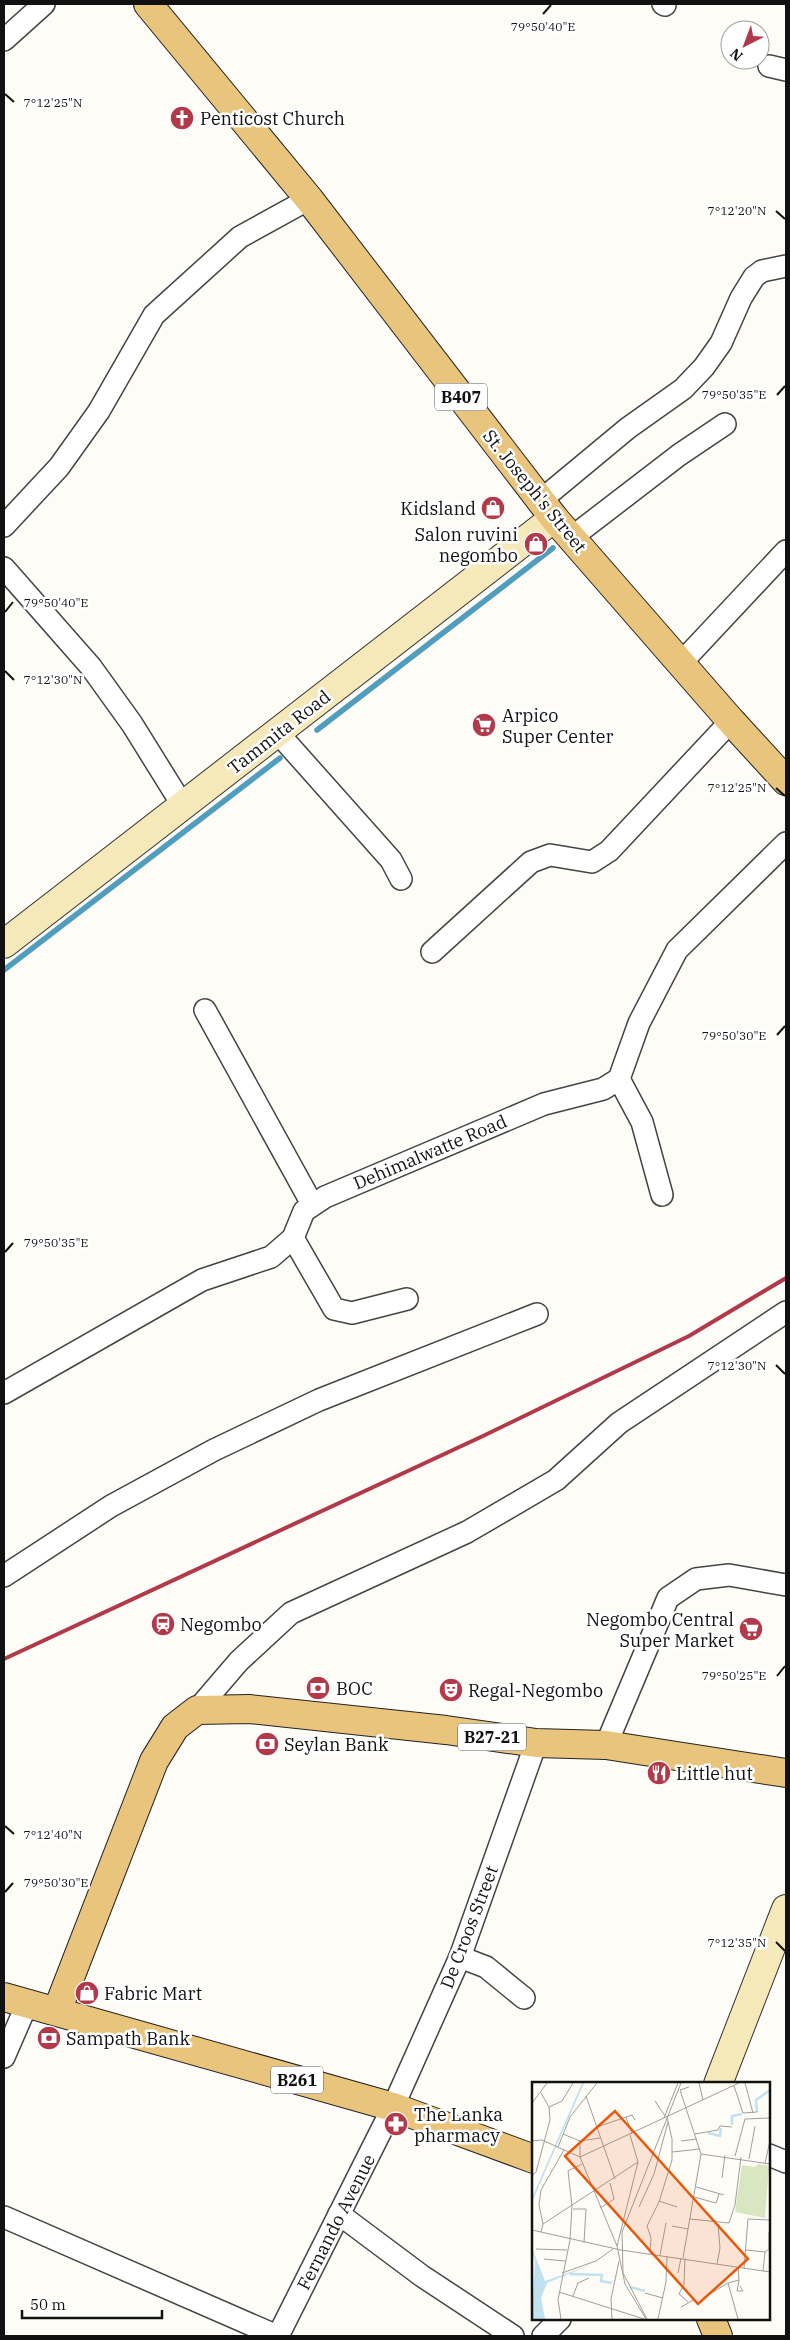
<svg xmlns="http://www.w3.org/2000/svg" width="790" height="2340" viewBox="0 0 790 2340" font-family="'IBM Plex Serif',serif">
<rect width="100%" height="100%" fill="#fefcf6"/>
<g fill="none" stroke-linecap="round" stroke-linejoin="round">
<!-- stream -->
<g stroke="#509dbe" stroke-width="5.5">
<polyline points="317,730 553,548"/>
<polyline points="4,970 280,758"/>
</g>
<!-- street casing -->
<g stroke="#444" stroke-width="24">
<g id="street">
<polyline points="663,4 665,5"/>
<polyline points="4,40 44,4"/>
<polyline points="769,66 786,70"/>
<polyline points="540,501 628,428 683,389 704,367 721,343 741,298 754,277 762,271 786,266"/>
<polyline points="4,526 59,467 99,411 154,315 240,237 309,199"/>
<polyline points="571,538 679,455 725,424"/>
<polyline points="4,568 91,667 132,724 183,806"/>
<polyline points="681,663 786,551"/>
<polyline points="278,733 391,860 401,879"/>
<polyline points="432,952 531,862 550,855 592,862 609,851 731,721"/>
<polyline points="205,1010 312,1204"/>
<polyline points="619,1079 642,1122 662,1195"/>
<polyline points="293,1238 334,1309 352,1313 407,1299"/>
<polyline points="4,1393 202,1280 271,1257 293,1238 304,1211 325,1197 544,1104 603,1089 619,1079 639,1023 677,950 786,843"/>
<polyline points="4,1576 111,1506 214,1450 319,1400 537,1314"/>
<polyline points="197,1710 239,1661 291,1613 467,1532 556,1480 619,1423 786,1312"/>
<polyline points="606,1745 668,1598 696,1579 729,1575 786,1585"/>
<polyline points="460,1957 486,1967 524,1998"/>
<polyline points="4,2057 27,2004"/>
<polyline points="769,2155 786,2162"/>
<polyline points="339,2214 422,2276 513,2336"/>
<polyline points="4,2217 277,2336"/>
<polyline points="278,2336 393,2107 460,1957 536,1743"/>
<polyline points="543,2336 560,2319"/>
</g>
</g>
<!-- secondary casing -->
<g stroke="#333" stroke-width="30">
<g id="secondary">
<polyline points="4,944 554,518"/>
<polyline points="718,2084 786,1909"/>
</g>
</g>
<!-- primary casing -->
<g stroke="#222" stroke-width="30">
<g id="primary">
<polyline points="148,4 309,199 554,518 731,721 786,781"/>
<polyline points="4,1997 393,2107 534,2159"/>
<polyline points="57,2011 154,1761 175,1727 197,1710 249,1709 446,1730 536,1743 606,1745 786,1773"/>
<polyline points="711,2319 718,2336"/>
</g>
</g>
<!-- street -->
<use href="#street" stroke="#fff" stroke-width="21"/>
<!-- secondary -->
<use href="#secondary" stroke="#f6e9b9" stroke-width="28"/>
<!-- primary -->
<use href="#primary" stroke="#e8c47c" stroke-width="28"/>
<!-- rail -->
<polyline stroke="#b1394a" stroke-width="4" points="4,1659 483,1436 689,1336 786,1278"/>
</g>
<!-- ticks -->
<path fill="none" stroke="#111" stroke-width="2" d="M543,14L551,5M5,94L14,102M776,211L785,219M777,395L785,386M5,612L13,602M5,671L14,680M776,788L785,796M777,1035L785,1026M5,1252L13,1243M776,1365L785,1374M777,1676L785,1666M5,1826L14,1834M5,1892L13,1883M776,1942L785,1951"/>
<!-- icons -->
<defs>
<g id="church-disc" transform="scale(1.25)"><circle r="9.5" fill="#b1394a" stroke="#fff"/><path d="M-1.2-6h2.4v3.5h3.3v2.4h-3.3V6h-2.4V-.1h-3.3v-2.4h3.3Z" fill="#fff"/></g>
<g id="shop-disc" transform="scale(1.25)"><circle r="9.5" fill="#b1394a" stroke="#fff"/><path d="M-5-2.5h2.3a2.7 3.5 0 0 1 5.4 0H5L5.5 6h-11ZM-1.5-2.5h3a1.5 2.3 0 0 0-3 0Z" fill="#fff"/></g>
<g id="supermarket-disc" transform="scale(1.25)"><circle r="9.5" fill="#b1394a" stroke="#fff"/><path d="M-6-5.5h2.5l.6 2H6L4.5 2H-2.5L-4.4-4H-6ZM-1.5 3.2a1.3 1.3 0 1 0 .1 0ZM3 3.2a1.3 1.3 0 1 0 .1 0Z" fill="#fff"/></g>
<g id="station-disc" transform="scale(1.25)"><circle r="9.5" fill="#b1394a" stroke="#fff"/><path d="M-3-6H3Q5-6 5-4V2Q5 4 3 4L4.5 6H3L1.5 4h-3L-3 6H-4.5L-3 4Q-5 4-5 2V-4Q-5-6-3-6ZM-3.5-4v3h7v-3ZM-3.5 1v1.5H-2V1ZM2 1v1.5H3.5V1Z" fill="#fff"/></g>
<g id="bank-disc" transform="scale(1.25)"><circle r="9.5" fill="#b1394a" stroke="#fff"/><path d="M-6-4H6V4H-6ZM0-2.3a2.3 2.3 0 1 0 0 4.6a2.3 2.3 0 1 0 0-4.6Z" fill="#fff"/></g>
<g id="theatre-disc" transform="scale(1.25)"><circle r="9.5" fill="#b1394a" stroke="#fff"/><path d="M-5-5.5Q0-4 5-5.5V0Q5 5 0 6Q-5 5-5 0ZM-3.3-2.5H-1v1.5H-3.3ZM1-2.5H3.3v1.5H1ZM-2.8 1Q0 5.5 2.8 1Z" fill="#fff"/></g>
<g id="restaurant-disc" transform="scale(1.25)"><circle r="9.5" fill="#b1394a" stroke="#fff"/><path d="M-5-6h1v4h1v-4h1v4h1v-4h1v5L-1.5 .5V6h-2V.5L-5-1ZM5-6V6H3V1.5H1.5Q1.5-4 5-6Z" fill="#fff"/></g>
<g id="pharmacy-disc" transform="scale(1.25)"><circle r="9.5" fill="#b1394a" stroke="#fff"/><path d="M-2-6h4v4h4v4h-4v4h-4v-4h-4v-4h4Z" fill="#fff"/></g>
</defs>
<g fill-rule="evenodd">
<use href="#church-disc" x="182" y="118"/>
<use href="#shop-disc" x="493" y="508"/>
<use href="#shop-disc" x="536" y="544"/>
<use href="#supermarket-disc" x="484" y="725"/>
<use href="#station-disc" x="163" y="1624"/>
<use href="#supermarket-disc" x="751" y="1629"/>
<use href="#bank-disc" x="318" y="1688"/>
<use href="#theatre-disc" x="451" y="1690"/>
<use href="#bank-disc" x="267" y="1744"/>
<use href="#restaurant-disc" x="659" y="1773"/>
<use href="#shop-disc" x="87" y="1993"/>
<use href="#bank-disc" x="49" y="2038"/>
<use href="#pharmacy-disc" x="396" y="2124"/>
</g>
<g text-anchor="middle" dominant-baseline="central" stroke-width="5" stroke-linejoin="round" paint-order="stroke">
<!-- shield labels -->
<g fill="#fff" stroke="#585858" stroke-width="1">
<rect x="435" y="383.5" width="52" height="27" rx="4"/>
<rect x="458" y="1723.5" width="68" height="27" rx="4"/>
<rect x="271" y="2066.5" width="52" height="27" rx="4"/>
</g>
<g font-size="16" font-weight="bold" fill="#111">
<text x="461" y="397">B407</text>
<text x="492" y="1737">B27-21</text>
<text x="297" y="2080">B261</text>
</g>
<!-- poi labels -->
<g font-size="18" fill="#111" stroke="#fff" text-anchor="start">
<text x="200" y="118">Penticost Church</text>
<text x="476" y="508" text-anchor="end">Kidsland</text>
<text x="518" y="534" text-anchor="end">Salon ruvini<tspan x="518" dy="21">negombo</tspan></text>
<text x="502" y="715">Arpico<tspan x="502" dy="21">Super Center</tspan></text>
<text x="734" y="1619" text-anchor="end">Negombo Central<tspan x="734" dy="21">Super Market</tspan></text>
<text x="180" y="1624">Negombo</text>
<text x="336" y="1688">BOC</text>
<text x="468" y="1690">Regal-Negombo</text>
<text x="284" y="1744">Seylan Bank</text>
<text x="676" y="1773">Little hut</text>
<text x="104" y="1993">Fabric Mart</text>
<text x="66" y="2038">Sampath Bank</text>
<text x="414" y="2114">The Lanka<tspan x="414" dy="21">pharmacy</tspan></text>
</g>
<!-- street labels -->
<g font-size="18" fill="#111" stroke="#fff">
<text transform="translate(535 491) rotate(51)">St. Joseph's Street</text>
<text transform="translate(279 732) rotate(-38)">Tammita Road</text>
<text transform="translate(430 1152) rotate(-23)">Dehimalwatte Road</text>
<text transform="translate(469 1927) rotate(-69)">De Croos Street</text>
<text transform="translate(336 2222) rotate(-63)">Fernando Avenue</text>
</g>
</g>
<!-- overview -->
<g transform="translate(532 2082)">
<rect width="238" height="238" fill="#fefcf6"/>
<path d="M227,82L237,84L233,136L203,130L210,83L222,85Z" fill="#d8e6c2"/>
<path d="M50,1H52L0,120V116ZM0,166L13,199L61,182L15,201L9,216L13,237H1L0,233L3,180Z" fill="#c0e2f0"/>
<path fill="none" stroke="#c0e2f0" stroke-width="2.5" d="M225,30L224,18L238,8M200,43V34L210,32M176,51L188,54L189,46M38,192L70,193L69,199L80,201M98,205L113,209"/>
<path fill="none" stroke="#9f9e9a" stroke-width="1" d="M167,1L171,18M213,1L221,31M202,4L211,31L225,30M54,14L83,97M123,19L133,34M0,21L15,1M17,25L30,19L41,1M94,35L100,52M132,36L146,1M65,45L100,33L103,38M31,52L48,59L68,56M163,52L186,48L188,44L200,45M0,59L10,58L48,75L207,1M149,59L165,57M26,65L38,35L65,1M140,70L168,67M169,72L238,82M203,74L213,37L238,36M48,75V59M48,75L85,164L93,202L114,237M217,77L223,44M233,81L238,59M0,94L4,90L18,38L17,25L9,11M190,96L193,73M164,105L192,113M162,115L184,121L187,112M127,119L145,125M40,124L36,89L50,82M107,125L122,92L136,40M68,126L82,117L78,101M41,127H54L52,161M158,137L197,141L203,123L209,75M11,142L7,123L9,108L32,68M140,144L156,147M0,148L89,168L238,190M9,150L11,142L106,80L98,53M85,164L106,80M4,167L35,168M214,168L233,170L231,189M233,170L237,167V150M118,172L119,156L115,144L127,120L140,78V57L135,35M128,173L134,141M151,176L169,72L148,8L157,5M153,176L152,202L147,212L156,220M12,177L33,179M185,182L188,166L186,142M212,186L216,137L238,138M30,191L64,179L81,167M146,191L149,176M207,198L205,209H211L208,204M27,210L112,237M113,211L131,216M41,214L46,201L57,196M173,215L196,201M149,225L163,217M29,237L26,218L38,158L40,124M80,237L79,217L87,179M115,237L91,191L90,150L149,1M126,237L134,200L135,174M206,237L196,201L207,198L206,185"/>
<path fill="#e8590c" fill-opacity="0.15" stroke="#e8590c" stroke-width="2.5" d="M83,29L216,177L166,222L33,74Z"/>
<rect width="238" height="238" fill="none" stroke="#111" stroke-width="2.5"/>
</g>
<g font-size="12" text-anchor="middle" fill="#111" stroke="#fff" stroke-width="5" stroke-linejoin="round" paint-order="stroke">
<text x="543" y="31">79°50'40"E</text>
<text x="53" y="107">7°12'25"N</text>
<text x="737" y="215">7°12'20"N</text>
<text x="734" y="399">79°50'35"E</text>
<text x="56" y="607">79°50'40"E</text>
<text x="53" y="684">7°12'30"N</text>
<text x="737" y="792">7°12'25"N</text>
<text x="734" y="1040">79°50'30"E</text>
<text x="56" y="1247">79°50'35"E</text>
<text x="737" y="1370">7°12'30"N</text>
<text x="734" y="1680">79°50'25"E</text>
<text x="53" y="1839">7°12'40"N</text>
<text x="56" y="1887">79°50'30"E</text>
<text x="737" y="1947">7°12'35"N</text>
</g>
<!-- border -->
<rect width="790" height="2340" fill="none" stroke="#111111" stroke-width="10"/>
<!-- north arrow -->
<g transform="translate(745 45) rotate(222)"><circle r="24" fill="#ffffff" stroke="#a0a0a0"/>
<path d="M0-4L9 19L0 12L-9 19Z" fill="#b1394a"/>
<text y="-8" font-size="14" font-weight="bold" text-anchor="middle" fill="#111111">N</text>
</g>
<!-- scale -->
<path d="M22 2310v8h140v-8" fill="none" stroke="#111111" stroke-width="2.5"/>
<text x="30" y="2310" font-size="15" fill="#111111" stroke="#ffffff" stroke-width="4" paint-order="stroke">50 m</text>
</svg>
